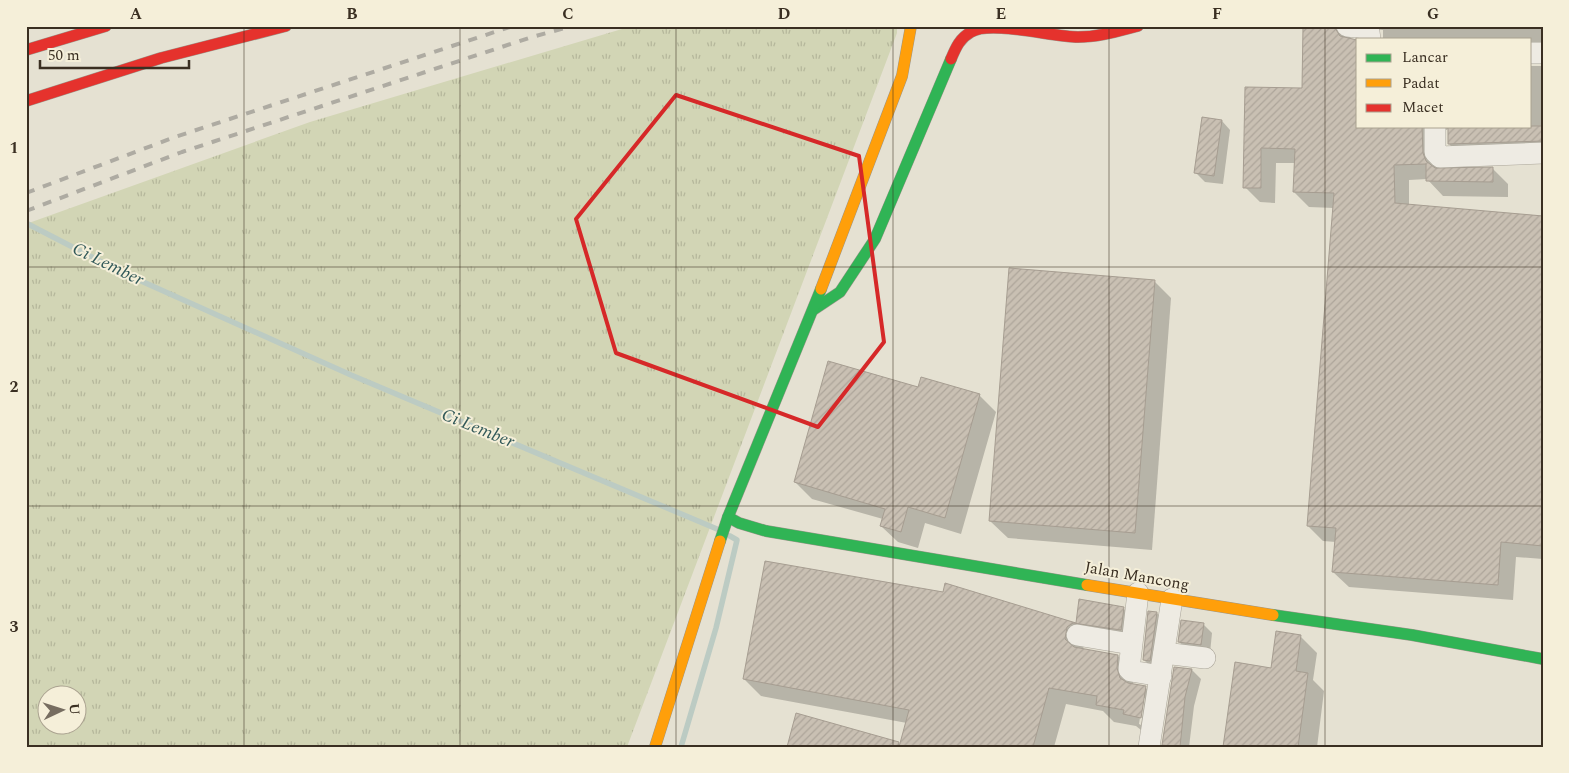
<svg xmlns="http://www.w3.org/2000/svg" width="1569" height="773" viewBox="0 0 1569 773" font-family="Spectral,serif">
<defs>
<pattern id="grass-tufts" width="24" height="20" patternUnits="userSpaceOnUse" patternTransform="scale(1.25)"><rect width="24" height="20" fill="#d2d5b5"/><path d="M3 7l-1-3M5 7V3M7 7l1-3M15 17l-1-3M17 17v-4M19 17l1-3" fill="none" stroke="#b5b79b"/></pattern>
<pattern id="building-hatch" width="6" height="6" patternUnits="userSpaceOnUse" patternTransform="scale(1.25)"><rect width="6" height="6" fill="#c9c0b3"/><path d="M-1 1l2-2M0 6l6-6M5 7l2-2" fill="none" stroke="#ada59a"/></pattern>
</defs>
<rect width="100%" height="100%" fill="#e5e1d2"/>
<!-- grass -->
<path fill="url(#grass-tufts)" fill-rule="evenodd" d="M632,26H897V33L627,747H26V224L310,122ZM48,696H78V726H48Z"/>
<!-- shadow -->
<g fill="#0003" fill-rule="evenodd">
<polygon points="1543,26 1543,56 1530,62 1530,39 1383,39 1383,30 1364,28 1352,33 1350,39 1358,42 1358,126 1530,126 1530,66 1543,66 1543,156 1464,159 1449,144 1448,129 1439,134 1437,141 1437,168 1493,169 1508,184 1508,197 1443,196 1427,179 1409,180 1409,206 1543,217 1543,559 1516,557 1513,600 1349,587 1333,572 1336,542 1323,541 1308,526 1334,208 1309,207 1294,192 1295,163 1276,163 1275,203 1260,202 1245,187 1246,88 1303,90 1304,27"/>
<polygon points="1222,121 1230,130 1223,184 1205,182 1196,173"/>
<polygon points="1154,281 1171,298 1152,550 1008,538 990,521"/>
<polygon points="919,389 979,395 996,412 961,534 925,523 918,548 898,542 881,526 883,519 812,499 795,482"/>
<path d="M946,584L1077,624L1080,601L1123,608L1140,625L1138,646L1084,644L1083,650L1118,656L1134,673L1133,685L1145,687L1162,704L1141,730L1136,726L1114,722L1103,711L1066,704L1054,747H788L797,715L901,744L907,723L761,696L744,679L944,593ZM1143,698H1145L1141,725L1139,724Z"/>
<polygon points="1157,613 1165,622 1153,669 1144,660"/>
<polygon points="1203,624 1212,633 1210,653 1188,650 1179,642"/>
<polygon points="1300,636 1317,653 1313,680 1324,691 1317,747 1224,747 1272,669"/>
<polygon points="1175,668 1192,670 1201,679 1194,706 1189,747 1163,747"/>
</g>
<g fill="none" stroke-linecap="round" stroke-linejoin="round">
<!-- stream -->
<g stroke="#bccbc3" stroke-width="5.5">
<polyline points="26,223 121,272 351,375 717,529"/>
<polyline points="681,747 716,628 737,540 730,536"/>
</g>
</g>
<!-- building -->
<g fill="url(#building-hatch)" stroke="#a69d91">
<polygon points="1303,26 1335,28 1340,36 1357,40 1358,126 1422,126 1423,153 1426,161 1435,168 1493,167 1493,182 1426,181 1426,164 1394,165 1395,203 1543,216 1543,546 1501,542 1498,585 1332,572 1336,528 1307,526 1334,193 1293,192 1295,149 1261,148 1261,188 1243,188 1245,87 1302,88"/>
<polygon points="1202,117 1222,120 1214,176 1194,173"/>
<polygon points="1448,126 1543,126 1543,141 1448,144"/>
<polygon points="1009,268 1155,280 1135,533 989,521"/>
<polygon points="828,361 918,387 921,377 980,394 945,518 908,507 901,532 880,526 885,509 794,482"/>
<polygon points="765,561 943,592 945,583 1076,623 1079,599 1124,607 1121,630 1073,623 1067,627 1065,639 1074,647 1118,655 1117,668 1120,678 1128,683 1146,686 1141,718 1123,714 1124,710 1096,705 1097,696 1049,688 1033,747 899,747 909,710 743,679"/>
<polygon points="1148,611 1157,612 1150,661 1143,660"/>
<polygon points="1181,620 1204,623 1201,645 1178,642"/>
<polygon points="1276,631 1301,635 1296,671 1308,673 1298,747 1223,747 1235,662 1271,668"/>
<polygon points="1174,667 1192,669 1185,697 1180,747 1162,745"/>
<polygon points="796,713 899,742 898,747 787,747"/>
</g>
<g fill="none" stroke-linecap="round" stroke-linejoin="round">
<!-- street casing -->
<g stroke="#aba69a" stroke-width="22">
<g id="street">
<polyline points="1347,26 1365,28 1369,32 1370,39"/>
<polyline points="1530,53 1543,53"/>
<polyline points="1435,126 1435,152 1440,157 1543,153"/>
<polyline points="1138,593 1129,669 1131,671 1161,676"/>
<polyline points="1077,635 1131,644"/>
<polyline points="1164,653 1205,658"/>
<polyline points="1149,747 1172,599"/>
</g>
</g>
<!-- fast casing -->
<g stroke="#9b958a" stroke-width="12">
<g id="fast">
<polyline points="813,310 840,292 875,239 951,59"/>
<polyline points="728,517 739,523 766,531 1087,585"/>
<polyline points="720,541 728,517 821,289"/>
<polyline points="1273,615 1412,635 1543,659"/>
</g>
</g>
<!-- slow casing -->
<g stroke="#9b958a" stroke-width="12">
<g id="slow">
<polyline points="821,289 902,76 911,26"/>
<polyline points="1087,585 1273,615"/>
<polyline points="655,747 720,541"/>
</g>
</g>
<!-- jam casing -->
<g stroke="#9b958a" stroke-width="12">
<g id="jam">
<polyline points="26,50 106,26"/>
<path d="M951,59C956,47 960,38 971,32C990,20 1053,37 1078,37C1099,37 1118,31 1138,26"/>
<polyline points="26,101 161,58 286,26"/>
</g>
</g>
<!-- street -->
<use href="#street" stroke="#eeebe3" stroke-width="21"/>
<!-- fast -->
<use href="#fast" stroke="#30b455" stroke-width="11"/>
<!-- slow -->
<use href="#slow" stroke="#ff9f0a" stroke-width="11"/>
<!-- jam -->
<use href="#jam" stroke="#e5322d" stroke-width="11"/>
<!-- rail -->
<g stroke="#aeaba2" stroke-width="4" stroke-dasharray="9 9" stroke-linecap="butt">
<polyline points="26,193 175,137 513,26"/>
<polyline points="26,211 182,152 532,37 572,26"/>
</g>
</g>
<!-- marked area -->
<path fill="none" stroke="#d62828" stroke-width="4" stroke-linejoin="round" d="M676,95L859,156L884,342L818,427L616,353L576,219Z"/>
<!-- grid -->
<path fill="none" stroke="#3a2f22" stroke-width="1" stroke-opacity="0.55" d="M244,26V747M460,26V747M676,26V747M893,26V747M1109,26V747M1325,26V747M26,267H1543M26,506H1543"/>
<g text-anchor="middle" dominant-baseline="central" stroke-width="4" stroke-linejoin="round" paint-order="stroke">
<!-- street labels -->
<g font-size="16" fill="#3a2f22" stroke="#f5efd9">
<text transform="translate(1137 576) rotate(10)">Jalan Mancong</text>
</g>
<!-- water labels -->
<g font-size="18" font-style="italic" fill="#325959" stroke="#f5efd9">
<text transform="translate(108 264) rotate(26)">Ci Lember</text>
<text transform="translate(478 428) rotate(22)">Ci Lember</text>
</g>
</g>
<!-- border -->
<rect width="1569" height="773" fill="none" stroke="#f5efd9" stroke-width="55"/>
<!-- legend -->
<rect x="1356" y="38" width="175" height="90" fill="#f5efd9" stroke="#aaa290"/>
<rect x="1366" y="54" width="25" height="8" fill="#30b455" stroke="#aaa290"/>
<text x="1402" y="62" font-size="15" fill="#3a2f22">Lancar</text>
<rect x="1366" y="79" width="25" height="8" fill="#ff9f0a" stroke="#aaa290"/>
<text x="1402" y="88" font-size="15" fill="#3a2f22">Padat</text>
<rect x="1366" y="104" width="25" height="8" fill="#e5322d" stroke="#aaa290"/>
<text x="1402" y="112" font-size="15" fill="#3a2f22">Macet</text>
<!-- north arrow -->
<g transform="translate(62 710) rotate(86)"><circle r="24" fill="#f5efd9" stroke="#aaa290"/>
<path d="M0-4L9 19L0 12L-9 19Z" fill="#766d60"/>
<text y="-8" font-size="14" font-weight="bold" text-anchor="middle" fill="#3a2f22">U</text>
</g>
<!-- scale -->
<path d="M40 60v8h149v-8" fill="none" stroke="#3a2f22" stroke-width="2.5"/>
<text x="48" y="60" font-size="15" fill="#3a2f22" stroke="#f5efd9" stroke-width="4" paint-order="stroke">50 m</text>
<rect x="28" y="28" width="1514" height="718" fill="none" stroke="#3a2f22" stroke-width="2"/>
<g font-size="16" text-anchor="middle" font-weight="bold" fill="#3a2f22">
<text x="136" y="19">A</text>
<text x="352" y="19">B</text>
<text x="568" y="19">C</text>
<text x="784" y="19">D</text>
<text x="1001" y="19">E</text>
<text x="1217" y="19">F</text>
<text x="1433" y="19">G</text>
<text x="14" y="153">1</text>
<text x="14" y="392">2</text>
<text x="14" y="632">3</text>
</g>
</svg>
